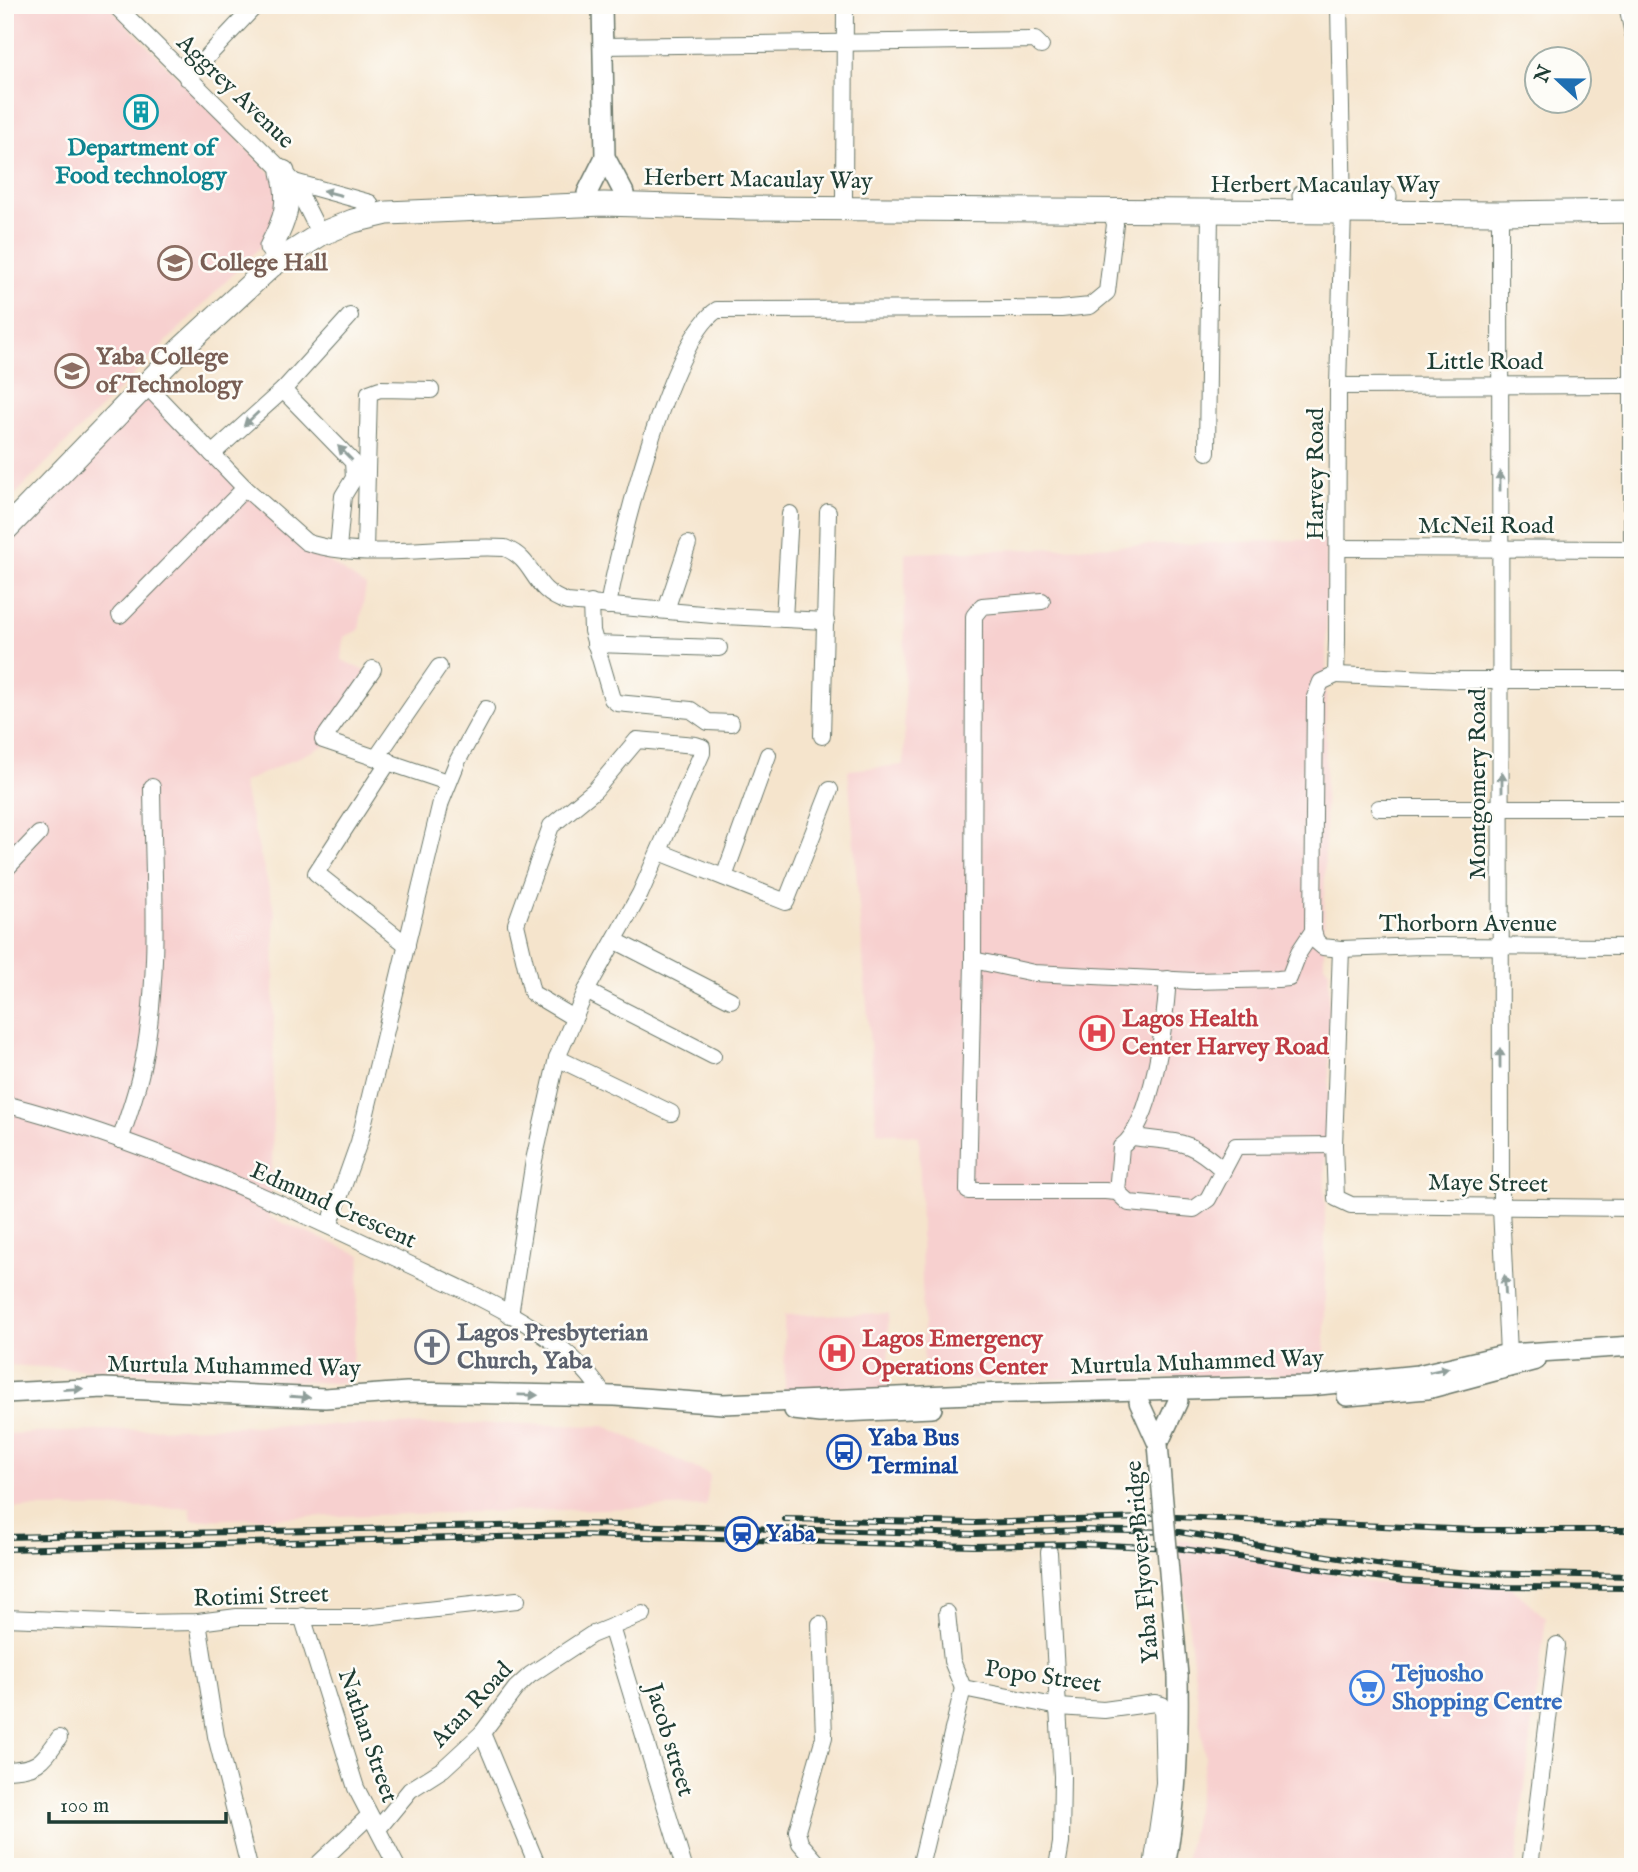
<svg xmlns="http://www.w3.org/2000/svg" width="1638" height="1872" viewBox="0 0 1638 1872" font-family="'IM FELL English',serif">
<rect width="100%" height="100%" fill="#fdfcf7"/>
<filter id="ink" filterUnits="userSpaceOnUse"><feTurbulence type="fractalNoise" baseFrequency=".0143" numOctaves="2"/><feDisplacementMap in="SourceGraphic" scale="14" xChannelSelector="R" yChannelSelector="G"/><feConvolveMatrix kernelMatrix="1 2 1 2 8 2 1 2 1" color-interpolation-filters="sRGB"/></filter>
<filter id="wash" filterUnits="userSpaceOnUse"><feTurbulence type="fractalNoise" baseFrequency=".00686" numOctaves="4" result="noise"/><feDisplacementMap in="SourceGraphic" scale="28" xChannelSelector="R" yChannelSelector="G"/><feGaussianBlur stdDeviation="1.57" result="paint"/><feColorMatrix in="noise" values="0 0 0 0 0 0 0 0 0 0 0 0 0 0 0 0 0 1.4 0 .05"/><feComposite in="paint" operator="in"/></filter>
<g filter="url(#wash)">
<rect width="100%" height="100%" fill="#f5e4cc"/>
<!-- built -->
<g fill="#f7d0cf">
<polygon points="5,5 108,5 284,187 270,237 5,505"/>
<polygon points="150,392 287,534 366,586 359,630 344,637 342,660 373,675 328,744 242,783 275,912 272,1187 269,1217 361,1255 350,1384 5,1365 5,549"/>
<polygon points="1327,539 1324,965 1329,970 1329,1138 1325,1139 1325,1375 924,1381 919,1136 877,1132 848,770 904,765 905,553"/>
<polygon points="888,1313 889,1390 785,1392 784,1316"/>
<polygon points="510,1424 605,1426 710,1475 706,1506 192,1520 190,1508 5,1508 5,1434 236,1426"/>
<polygon points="1178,1539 1375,1583 1511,1587 1546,1618 1515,1867 1185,1867 1205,1759"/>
</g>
</g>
<g filter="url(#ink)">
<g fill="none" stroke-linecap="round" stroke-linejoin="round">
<!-- minor casing -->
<g stroke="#6a7769" stroke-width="18">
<g id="minor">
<polyline points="115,5 294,182 314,222"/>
<polyline points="1339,5 1343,211 1338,386 1337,640 1336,675 1321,682 1315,697 1313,931 1316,941 1323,947 1341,949 1421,946 1633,947"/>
<polyline points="1627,5 1633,34"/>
<polyline points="603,46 1035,40 1041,46"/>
<polyline points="187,78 256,5"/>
<polyline points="294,182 370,203"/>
<polyline points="844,198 845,5"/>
<polyline points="1500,213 1501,1208 1508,1354"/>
<path d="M146,385L245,488L306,542C362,562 445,544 505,548C537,561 530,590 567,602L724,616L826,621"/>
<polyline points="1338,386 1633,385"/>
<polyline points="283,390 353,462 354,478 343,496 338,548"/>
<polyline points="1207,452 1210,210"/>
<polyline points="212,454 283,390 350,316"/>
<polyline points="1339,548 1633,549"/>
<polyline points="1632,549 1632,211"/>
<polyline points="365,550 369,393 380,389 431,390"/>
<polyline points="1042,601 982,606 974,616 973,960 968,1191 1105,1191 1117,1192 1129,1203 1194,1209 1208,1199 1236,1146 1334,1145"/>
<polyline points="591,603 592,631 612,699 617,703 691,710 708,722 731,723"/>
<path d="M608,606C619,545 669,341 717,310L1061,309L1090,306L1107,292L1115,224L1110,209"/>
<polyline points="666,610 688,544"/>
<polyline points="120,615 245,488"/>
<polyline points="784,619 790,514"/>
<polyline points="595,644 719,648"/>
<polyline points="373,669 323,740 447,782"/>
<polyline points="1336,675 1458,680 1633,680"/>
<polyline points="822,736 828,512"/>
<polyline points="377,757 439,667"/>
<polyline points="389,761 316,873 407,945"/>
<polyline points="1379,808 1633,808"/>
<polyline points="660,852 786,902 830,790"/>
<polyline points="5,870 39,834"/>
<polyline points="724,877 768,755"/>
<polyline points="616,941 731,1000"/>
<polyline points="1341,949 1334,1145 1336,1198 1351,1205 1633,1208"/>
<polyline points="973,960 1034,973 1194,981 1278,979 1289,978 1299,952 1313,931"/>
<polyline points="586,991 713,1056"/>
<polyline points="557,1058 671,1113"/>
<path d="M5,1104C140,1139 271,1198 396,1258C463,1290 563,1329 603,1394L615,1396"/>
<path d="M1133,1137C1179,1143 1188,1138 1223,1170"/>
<path d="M120,1140C129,1114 138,1089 143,1062C161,973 153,878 152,787"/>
<path d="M1117,1192L1121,1147C1154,1123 1165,1020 1168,979"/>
<polyline points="329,1226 359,1142 441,802 458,760 486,709"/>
<polyline points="510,1315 534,1160 557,1058 586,991 640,894 702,753 702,747 696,745 637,740 595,790 551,826 516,924 532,993 574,1018"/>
<polyline points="1049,1552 1062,1776 1061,1843 1057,1867"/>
<polyline points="947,1613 952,1661 963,1688"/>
<polyline points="302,1616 356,1788 397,1867"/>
<polyline points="5,1618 137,1623 198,1622 237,1617 364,1617 517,1600"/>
<polyline points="198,1622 216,1736 249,1867"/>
<polyline points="820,1624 824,1737 797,1831 800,1843 821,1867"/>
<polyline points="611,1627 684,1867"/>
<polyline points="963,1688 1059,1707 1104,1710 1155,1703 1162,1705 1164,1783 1152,1867"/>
<polyline points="482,1733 538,1867"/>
<path d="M5,1770C37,1769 41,1764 59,1738"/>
<polyline points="378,1829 410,1790 443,1769 482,1733 516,1688 530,1675 591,1635 643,1614"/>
<polyline points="315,1867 369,1816"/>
<polyline points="920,1867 963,1688"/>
<polyline points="1530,1867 1557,1645"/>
</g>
</g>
<!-- major casing -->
<g stroke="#6a7769" stroke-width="22">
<g id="major">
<polyline points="602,5 605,157 624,193"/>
<polyline points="587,193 605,157"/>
<polyline points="5,1393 104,1388 325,1398 407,1392 615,1396 723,1404 972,1394 1309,1386 1418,1375 1508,1354 1633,1346"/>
<polyline points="1347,1396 1427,1389 1536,1360"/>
<polyline points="1139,1402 1158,1444"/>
<polyline points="794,1410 820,1413 932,1408"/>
<polyline points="1158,1444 1178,1401"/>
<path d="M1165,1867C1177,1803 1179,1741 1178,1676"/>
</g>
</g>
<!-- highway casing -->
<g stroke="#6a7769" stroke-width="25">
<g id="highway">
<polyline points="1304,196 1385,197"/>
<path d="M271,247C286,218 291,204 283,172"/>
<polyline points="5,530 180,350 271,266 321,234 353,221 387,213 604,204 741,208 1500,213 1633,211"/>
</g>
</g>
<!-- minor -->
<use href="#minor" stroke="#fff" stroke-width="16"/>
<!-- major -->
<use href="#major" stroke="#fff" stroke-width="19"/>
<!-- highway -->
<use href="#highway" stroke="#fff" stroke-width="23"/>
<!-- rail casing -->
<g stroke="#1f3d34" stroke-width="6">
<g id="rail">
<polyline points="785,1519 975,1523 1176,1517 1474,1530 1633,1530"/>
<polyline points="5,1537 580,1524 975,1534 1082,1530 1179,1532 1395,1567 1471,1573 1633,1576"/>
<polyline points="5,1549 578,1535 973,1546 1079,1544 1176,1548 1404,1581 1500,1587 1633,1588"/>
</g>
</g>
<!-- rail -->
<use href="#rail" stroke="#fdfcf7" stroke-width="3.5" stroke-dasharray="10" stroke-linecap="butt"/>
<!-- major-bridge casing -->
<g stroke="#6a7769" stroke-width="22" stroke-linecap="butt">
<polyline id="major-bridge" points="1158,1444 1178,1676"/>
</g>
<!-- major-bridge -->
<use href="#major-bridge" stroke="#fff" stroke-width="19"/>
</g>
<!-- one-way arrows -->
<defs><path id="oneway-solid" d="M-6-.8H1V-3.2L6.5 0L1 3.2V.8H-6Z" transform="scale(1.75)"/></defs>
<g fill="#8f9e9a">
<use href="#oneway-solid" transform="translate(332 193) rotate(-165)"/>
<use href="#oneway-solid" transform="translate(251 419) rotate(137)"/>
<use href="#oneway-solid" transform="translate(345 453) rotate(-135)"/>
<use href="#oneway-solid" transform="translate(1500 481) rotate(-90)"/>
<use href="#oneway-solid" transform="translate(1502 782) rotate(-90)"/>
<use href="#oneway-solid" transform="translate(1500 1058) rotate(-90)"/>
<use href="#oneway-solid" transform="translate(1505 1285) rotate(-93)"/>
<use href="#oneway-solid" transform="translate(1439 1370) rotate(-13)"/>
<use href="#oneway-solid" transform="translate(73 1389) rotate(-3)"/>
<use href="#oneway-solid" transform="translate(528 1395) rotate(1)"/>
<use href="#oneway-solid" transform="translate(300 1397) rotate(4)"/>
</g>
</g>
<!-- icons -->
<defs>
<g id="building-ring" transform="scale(1.75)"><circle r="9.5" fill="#fdfcf7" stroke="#0f9aa8" stroke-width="1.5"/><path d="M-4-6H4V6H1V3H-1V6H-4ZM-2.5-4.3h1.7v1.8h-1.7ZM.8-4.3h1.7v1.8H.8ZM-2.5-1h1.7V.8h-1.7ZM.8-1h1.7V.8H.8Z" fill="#0f9aa8"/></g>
<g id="school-ring" transform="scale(1.75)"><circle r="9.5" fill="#fdfcf7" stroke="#8d6e63" stroke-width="1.5"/><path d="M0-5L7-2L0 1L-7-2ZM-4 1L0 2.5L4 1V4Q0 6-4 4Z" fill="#8d6e63"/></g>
<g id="university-ring" transform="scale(1.75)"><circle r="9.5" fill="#fdfcf7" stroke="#8d6e63" stroke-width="1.5"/><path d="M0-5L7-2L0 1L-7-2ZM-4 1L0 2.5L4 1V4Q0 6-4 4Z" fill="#8d6e63"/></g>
<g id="hospital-ring" transform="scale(1.75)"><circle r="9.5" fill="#fdfcf7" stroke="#e0444e" stroke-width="1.5"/><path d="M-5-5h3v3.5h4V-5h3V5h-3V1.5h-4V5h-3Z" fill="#e0444e"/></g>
<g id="church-ring" transform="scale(1.75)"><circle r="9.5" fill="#fdfcf7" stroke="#6b7280" stroke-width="1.5"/><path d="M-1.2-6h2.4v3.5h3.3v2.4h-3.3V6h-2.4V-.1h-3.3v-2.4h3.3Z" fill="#6b7280"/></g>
<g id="bus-ring" transform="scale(1.75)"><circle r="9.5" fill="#fdfcf7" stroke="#1a4fb4" stroke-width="1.5"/><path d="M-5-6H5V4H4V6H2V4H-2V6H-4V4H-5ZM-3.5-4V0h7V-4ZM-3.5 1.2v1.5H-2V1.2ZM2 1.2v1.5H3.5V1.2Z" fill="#1a4fb4"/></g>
<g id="station-ring" transform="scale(1.75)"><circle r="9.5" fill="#fdfcf7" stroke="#1a4fb4" stroke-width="1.5"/><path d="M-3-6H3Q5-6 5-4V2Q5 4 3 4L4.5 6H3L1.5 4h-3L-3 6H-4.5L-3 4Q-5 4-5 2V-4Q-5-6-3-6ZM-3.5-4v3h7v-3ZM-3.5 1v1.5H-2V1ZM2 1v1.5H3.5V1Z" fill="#1a4fb4"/></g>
<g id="supermarket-ring" transform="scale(1.75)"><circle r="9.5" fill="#fdfcf7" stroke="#3f7fe0" stroke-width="1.5"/><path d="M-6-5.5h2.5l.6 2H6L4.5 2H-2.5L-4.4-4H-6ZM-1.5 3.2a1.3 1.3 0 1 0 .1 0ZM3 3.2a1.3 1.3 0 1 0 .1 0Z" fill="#3f7fe0"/></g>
</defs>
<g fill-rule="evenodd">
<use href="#building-ring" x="141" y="112"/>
<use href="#school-ring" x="175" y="263"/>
<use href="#university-ring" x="72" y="371"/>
<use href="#hospital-ring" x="1097" y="1033"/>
<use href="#church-ring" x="432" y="1347"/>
<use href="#hospital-ring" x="837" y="1353"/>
<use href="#bus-ring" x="844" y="1452"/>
<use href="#station-ring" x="742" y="1534"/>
<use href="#supermarket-ring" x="1367" y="1688"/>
</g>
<g text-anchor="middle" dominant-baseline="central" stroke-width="5" stroke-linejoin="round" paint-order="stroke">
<!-- street labels -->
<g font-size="24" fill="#1f3d34" stroke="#fdfcf7">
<text transform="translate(235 92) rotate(44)">Aggrey Avenue</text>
<text transform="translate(758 180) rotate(1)">Herbert Macaulay Way</text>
<text x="1325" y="185">Herbert Macaulay Way</text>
<text x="1485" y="362">Little Road</text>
<text transform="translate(1316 474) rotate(-90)">Harvey Road</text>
<text x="1486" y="526">McNeil Road</text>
<text transform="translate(1478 784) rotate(-90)">Montgomery Road</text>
<text x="1468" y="924">Thorborn Avenue</text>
<text transform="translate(1488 1184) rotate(1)">Maye Street</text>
<text transform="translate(333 1206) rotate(24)">Edmund Crescent</text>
<text transform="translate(1197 1363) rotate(-2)">Murtula Muhammed Way</text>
<text transform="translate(234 1367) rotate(1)">Murtula Muhammed Way</text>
<text transform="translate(1143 1562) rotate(-95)">Yaba Flyover Bridge</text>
<text transform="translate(261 1597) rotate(-2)">Rotimi Street</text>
<text transform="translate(1043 1677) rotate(8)">Popo Street</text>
<text transform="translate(472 1705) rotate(-47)">Atan Road</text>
<text transform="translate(367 1736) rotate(71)">Nathan Street</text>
<text transform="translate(669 1740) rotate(73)">Jacob street</text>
</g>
<!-- culture labels -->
<g font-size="24" font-weight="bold" fill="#0d838f" stroke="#fdfcf7">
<text x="141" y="148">Department of<tspan x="141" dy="28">Food technology</tspan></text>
</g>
<!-- education labels -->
<g font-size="24" font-weight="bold" fill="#785e54" stroke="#fdfcf7" text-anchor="start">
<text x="200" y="263">College Hall</text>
<text x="96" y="357">Yaba College<tspan x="96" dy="28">of Technology</tspan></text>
</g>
<!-- health labels -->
<g font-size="24" font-weight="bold" fill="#be3a42" stroke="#fdfcf7" text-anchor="start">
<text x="1122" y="1019">Lagos Health<tspan x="1122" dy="28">Center Harvey Road</tspan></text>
<text x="862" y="1339">Lagos Emergency<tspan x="862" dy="28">Operations Center</tspan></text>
</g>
<!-- worship labels -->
<g font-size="24" font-weight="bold" fill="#5b616d" stroke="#fdfcf7" text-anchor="start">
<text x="457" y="1333">Lagos Presbyterian<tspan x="457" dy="28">Church, Yaba</tspan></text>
</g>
<!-- transit labels -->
<g font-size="24" font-weight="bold" fill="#164399" stroke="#fdfcf7" text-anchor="start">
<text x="868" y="1438">Yaba Bus<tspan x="868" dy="28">Terminal</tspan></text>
<text x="766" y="1534">Yaba</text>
</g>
<!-- shop labels -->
<g font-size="24" font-weight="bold" fill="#366cbe" stroke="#fdfcf7" text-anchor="start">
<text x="1392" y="1674">Tejuosho<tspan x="1392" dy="28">Shopping Centre</tspan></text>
</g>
</g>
<!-- margin -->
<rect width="1638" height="1872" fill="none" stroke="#fdfcf7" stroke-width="28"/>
<!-- north arrow -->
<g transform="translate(1558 80) rotate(292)"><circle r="33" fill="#fdfcf7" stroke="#a4b0a9" stroke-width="2"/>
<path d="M0-5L12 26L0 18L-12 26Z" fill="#1f6fb2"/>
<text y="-10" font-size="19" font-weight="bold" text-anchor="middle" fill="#1f3d34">N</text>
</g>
<!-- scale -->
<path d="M49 1812v10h177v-10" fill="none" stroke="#1f3d34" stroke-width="3.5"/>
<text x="60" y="1812" font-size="21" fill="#1f3d34" stroke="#fdfcf7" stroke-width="5" paint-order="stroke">100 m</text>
</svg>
